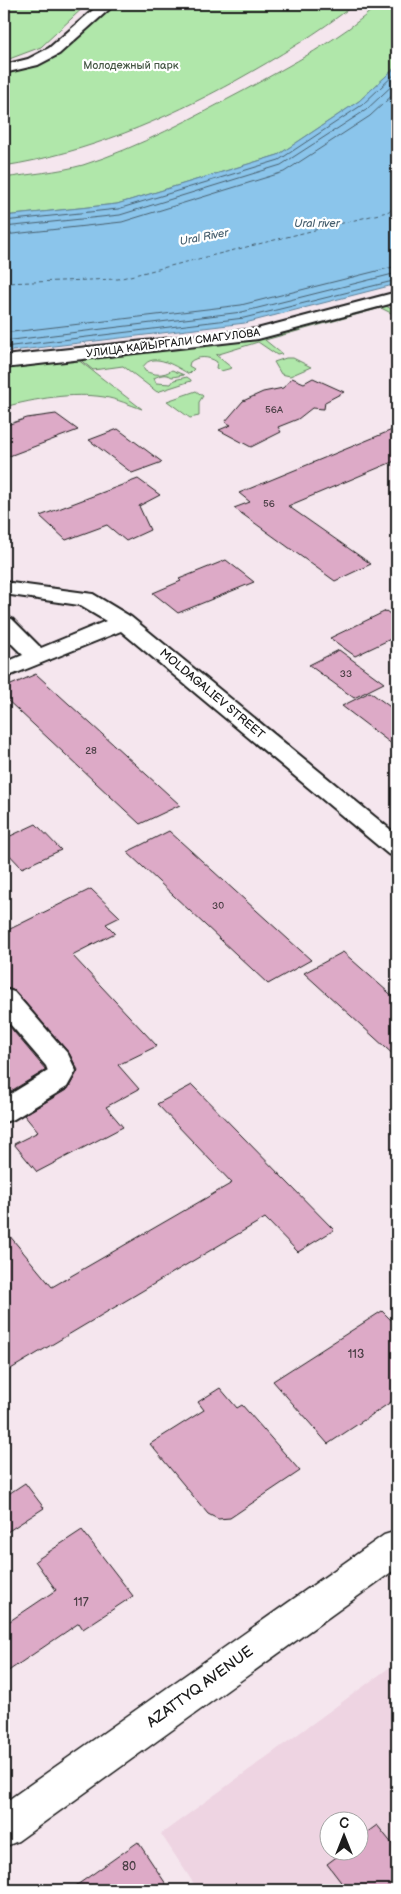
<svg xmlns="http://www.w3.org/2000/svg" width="401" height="1894" viewBox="0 0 401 1894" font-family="'Balsamiq Sans',sans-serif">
<rect width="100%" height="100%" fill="#f5e6ee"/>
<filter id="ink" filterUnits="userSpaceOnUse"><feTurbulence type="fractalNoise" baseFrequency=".02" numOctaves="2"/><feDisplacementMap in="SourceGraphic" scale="10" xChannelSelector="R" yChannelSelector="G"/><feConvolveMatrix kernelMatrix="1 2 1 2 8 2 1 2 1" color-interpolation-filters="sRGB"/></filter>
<g filter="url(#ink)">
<!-- built -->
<path fill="#eed4e2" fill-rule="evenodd" d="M397,1662V1890H198L161,1834ZM328,1822H358V1852H328Z"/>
<!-- green -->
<g fill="#b0e7aa" stroke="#668263">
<polygon points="4,4 87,4 41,47 4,61"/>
<path d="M108,4H355C318,33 278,57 237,80C164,120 87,153 4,166V69L33,62Z"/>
<path d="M379,4H397V66L359,101L278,155L117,204L4,216V178C29,174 58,172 83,165C140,147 192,118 245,90C292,64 339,40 379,4Z"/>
<path d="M382,303L397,313V316L381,308L265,340L282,354L277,355L258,342L216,355L232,368L221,371L216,368L217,362C209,356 197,356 190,362L189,366L194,369L189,374C178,368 153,350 143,367L145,371C154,375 163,376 172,370L184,375L172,377C166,373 160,375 154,378L156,383L171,384L174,380L187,377L191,380V381L157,392L123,366L93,370L79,359L267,335Z"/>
<polygon points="286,358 293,358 311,367 290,376 281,374 274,362"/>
<path d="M77,359L142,409C130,405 117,399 104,397C72,392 35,399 4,407V367Z"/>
<polygon points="196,391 203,396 199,402 199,416 190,418 167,401"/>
</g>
<!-- water -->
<polygon fill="#8bc5eb" stroke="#5f8198" points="397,66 397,284 245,323 4,352 4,216 117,204 278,155 359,101"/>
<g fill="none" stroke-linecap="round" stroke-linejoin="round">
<!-- shore -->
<g stroke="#48606f" stroke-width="1">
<polyline points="4,221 118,209 279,160 362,105 397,72"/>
<polyline points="4,227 120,215 281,165 366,110 397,81"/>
<polyline points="4,235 122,222 284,172 370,116 397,91"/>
<polyline points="4,333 241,305 397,266"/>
<polyline points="4,341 242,312 397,273"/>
<polyline points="4,347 244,318 397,280"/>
</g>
<!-- ferry -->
<polyline stroke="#48606f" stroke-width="1" stroke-dasharray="4 3" stroke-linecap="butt" points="4,283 118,279 387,212 397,207"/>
</g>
<!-- building -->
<g fill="#ddaac7" stroke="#1c1c1c">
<polygon points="292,378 304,383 313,378 344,392 325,402 324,409 312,408 298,419 278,427 281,432 251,447 219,430 231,425 225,422 243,401 263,392 283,388"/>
<polygon points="56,414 78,430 4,458 4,426 27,418"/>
<polygon points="397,428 397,460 288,506 371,564 335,581 234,508 250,502 239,493"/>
<polygon points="118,429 162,462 132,473 89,440"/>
<polygon points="138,479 160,495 139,506 150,530 126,541 107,525 66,540 40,516"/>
<polygon points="226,560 254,582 178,613 153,593 181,581 179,579"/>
<polygon points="386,611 397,619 397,636 355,656 330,638"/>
<polygon points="339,650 384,683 354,698 309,665"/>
<polygon points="36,674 180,805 140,824 4,697 4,688"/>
<polygon points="370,692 397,712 397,748 342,706"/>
<polygon points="36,824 61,850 22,868 4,849 4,839"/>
<polygon points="169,831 311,960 268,984 127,852"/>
<polygon points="91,889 120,917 106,924 115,933 72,955 157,1046 118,1065 139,1089 106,1107 123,1127 37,1172 14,1144 38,1132 24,1115 68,1089 78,1070 69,1053 15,991 4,987 4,932"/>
<polygon points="343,952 397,1000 397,1058 304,973"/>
<polygon points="4,1020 46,1070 6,1094 4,1092"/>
<polygon points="192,1085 334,1230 298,1252 265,1218 4,1373 4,1229 52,1287 232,1183 157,1104"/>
<polygon points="382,1311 397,1326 397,1398 328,1444 273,1381"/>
<polygon points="220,1388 237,1408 242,1405 300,1471 230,1518 218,1519 208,1514 150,1444 204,1410 198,1402"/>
<polygon points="25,1483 44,1508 4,1534 4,1497"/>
<polygon points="82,1530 133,1596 83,1629 79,1623 4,1674 4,1625 56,1590 35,1561"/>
<polygon points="377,1825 397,1850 397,1890 347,1890 327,1864 343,1852 358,1852 358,1839"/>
<polygon points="138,1842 170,1890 70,1890"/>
</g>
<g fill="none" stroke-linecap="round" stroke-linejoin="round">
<!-- minor casing -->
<g stroke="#1c1c1c" stroke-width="4">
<g id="minor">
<polygon points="100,4 115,4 59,54 38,65 4,73 4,65 28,59 49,48"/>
<polygon points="397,292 397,302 258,339 4,368 4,356 257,329"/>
<polygon points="4,582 93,594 131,617 397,835 397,856 388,854 121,631 4,678 4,663 23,655 4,636 4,617 12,619 41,648 106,621 79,605 4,594"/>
<polygon points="4,989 14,992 68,1054 76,1071 67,1087 14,1119 4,1122 4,1098 48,1071 46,1066 4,1017"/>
</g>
</g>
<!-- major casing -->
<g stroke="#1c1c1c" stroke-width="3">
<polygon id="major" points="397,1531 397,1568 18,1841 4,1847 4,1803 384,1535"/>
</g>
<!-- minor -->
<use href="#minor" fill="#fff" fill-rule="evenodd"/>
<!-- major -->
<use href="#major" fill="#fff" fill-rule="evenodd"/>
</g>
</g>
<g text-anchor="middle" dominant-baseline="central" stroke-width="4.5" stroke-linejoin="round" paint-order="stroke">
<!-- number labels -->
<g font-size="10" fill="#4c4047">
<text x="274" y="410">56А</text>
<text x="269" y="504">56</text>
<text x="346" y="674">33</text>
<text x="91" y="751">28</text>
<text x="218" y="906">30</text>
</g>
<!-- far-park labels -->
<g font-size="11" fill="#485947" stroke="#fff">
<text x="131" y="65">Молодежный парк</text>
</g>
<!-- far-water labels -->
<g font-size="11" font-style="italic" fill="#48606f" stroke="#fff">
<text x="317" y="223">Ural river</text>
<text transform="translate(204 237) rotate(-11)">Ural River</text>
</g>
<!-- far-street labels -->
<g font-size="11" fill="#1c1c1c" stroke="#fff">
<text transform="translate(173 343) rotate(-7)">УЛИЦА КАЙЫРГАЛИ СМАГУЛОВА</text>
</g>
<!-- street labels -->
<g font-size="12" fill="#1c1c1c" stroke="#fff">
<text transform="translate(212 694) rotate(40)">MOLDAGALIEV STREET</text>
</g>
<!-- near-number labels -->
<g font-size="12" fill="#4c4047">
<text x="356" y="1354">113</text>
<text x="81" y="1602">117</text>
<text x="129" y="1866">80</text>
</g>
<!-- near-street labels -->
<g font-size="15" fill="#1c1c1c" stroke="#fff">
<text transform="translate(200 1687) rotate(-36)">AZATTYQ AVENUE</text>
</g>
</g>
<!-- margin -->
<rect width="401" height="1894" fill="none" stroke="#fff" stroke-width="20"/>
<rect x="10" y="10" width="381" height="1874" fill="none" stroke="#1c1c1c" stroke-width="2" filter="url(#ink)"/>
<!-- north arrow -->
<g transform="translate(344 1836)"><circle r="24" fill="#ffffff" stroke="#a4a4a4"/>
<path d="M0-4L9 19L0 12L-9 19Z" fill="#1c1c1c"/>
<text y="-8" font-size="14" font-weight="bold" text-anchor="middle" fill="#1c1c1c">С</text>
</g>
</svg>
